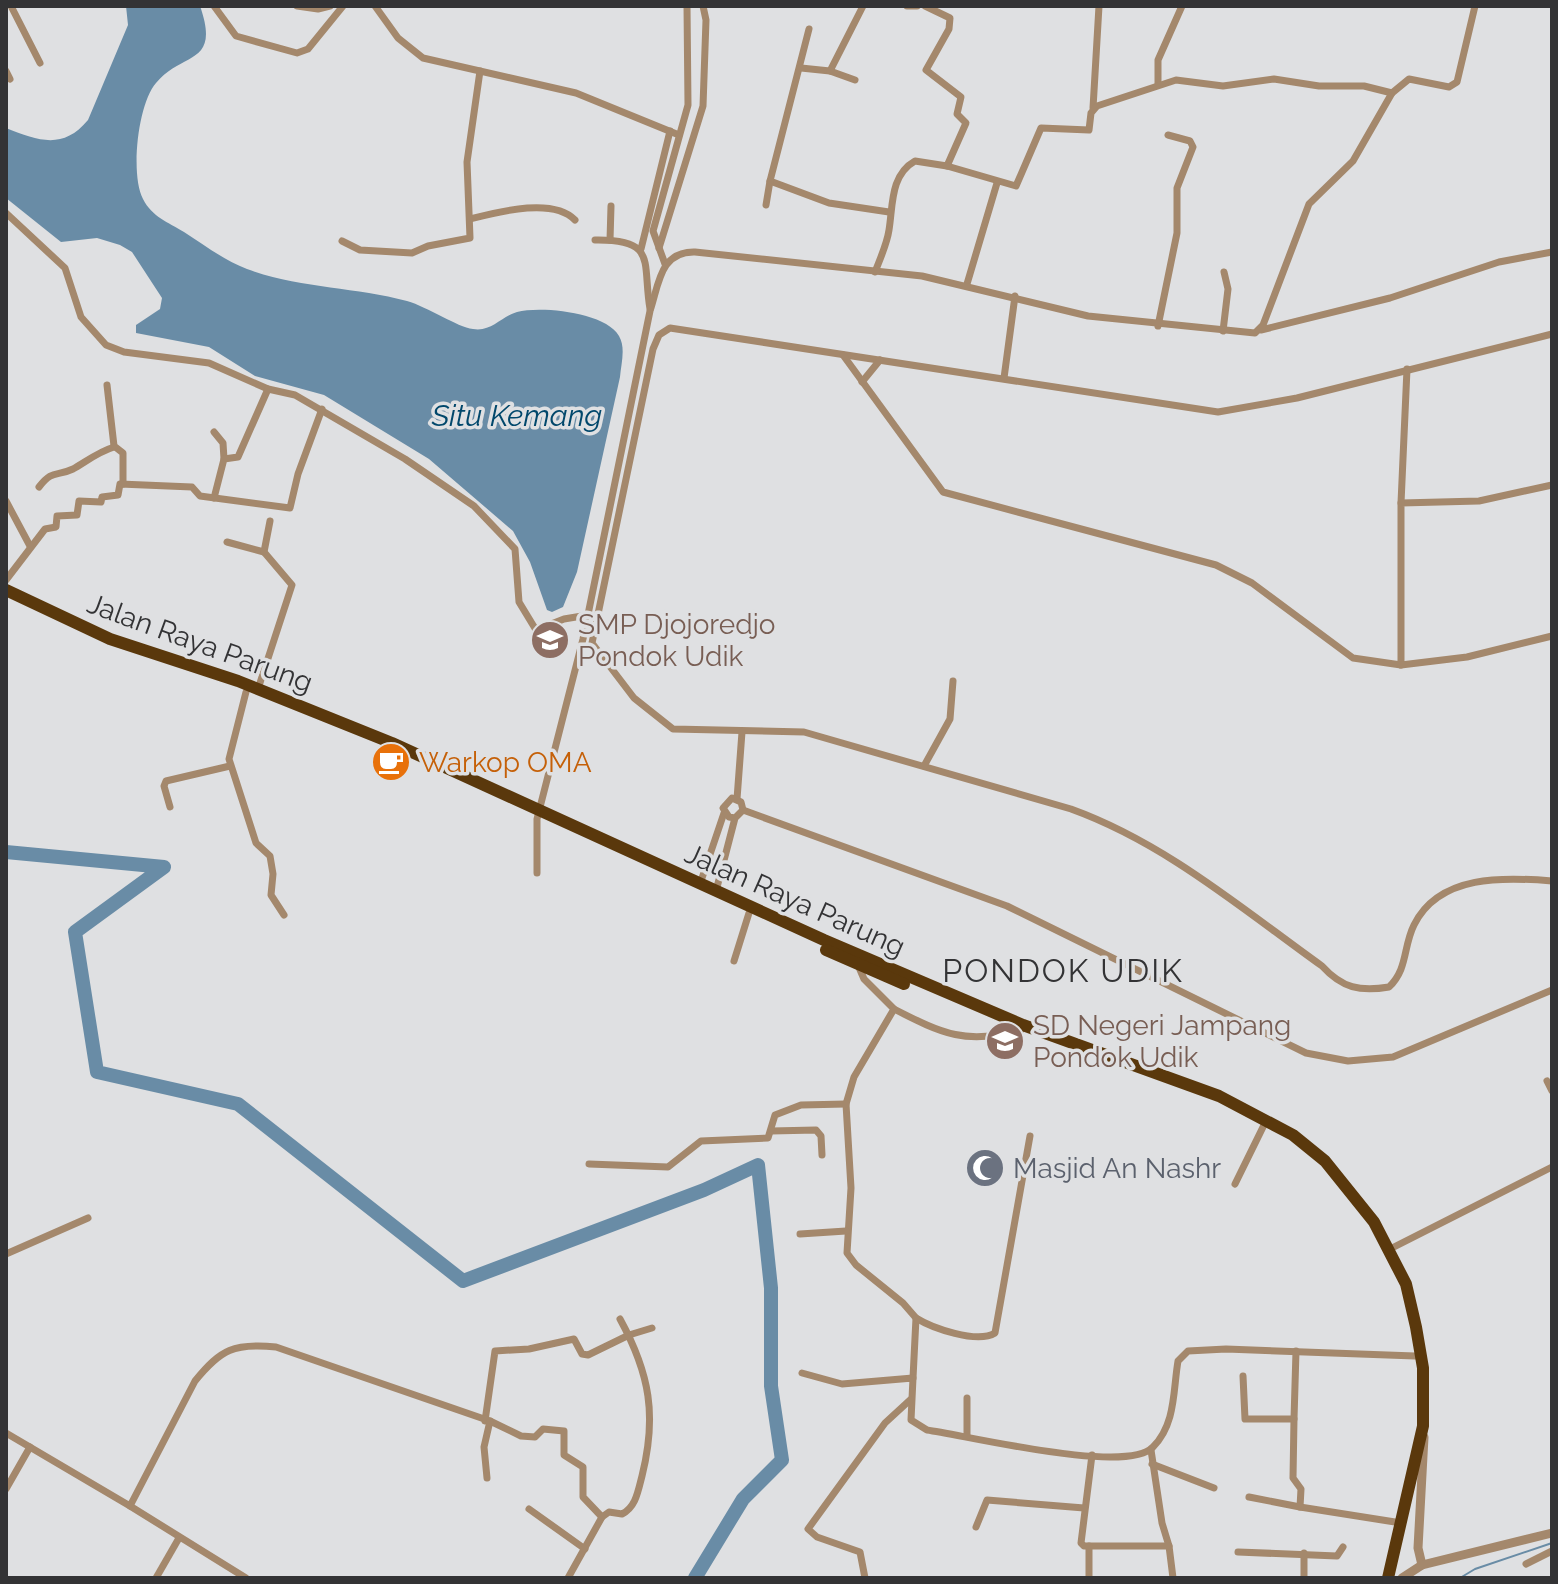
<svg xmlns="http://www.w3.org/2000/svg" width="1558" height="1584" viewBox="0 0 1558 1584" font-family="Raleway,sans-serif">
<rect width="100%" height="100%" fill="#dfe0e2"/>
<!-- water -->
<path fill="#698ca6" d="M126,6H200C221,66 182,51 156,83C138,103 130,175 143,199C152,217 168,222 184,232C204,245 224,260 247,269C298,288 355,287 407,301C428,307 457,327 473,329C492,332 500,317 517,312C541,306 605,312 619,336C626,348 621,364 620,377L577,572L563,607L552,612L547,610L530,562L513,531L429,459L324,395L255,376L209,347L136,333V325L160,309L162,298L132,252L120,245L97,238L61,242L6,198V128C39,141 63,150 88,120L128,25Z"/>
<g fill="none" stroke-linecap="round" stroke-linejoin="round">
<!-- stream -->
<polyline stroke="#698ca6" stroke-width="2" points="1460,1578 1475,1569 1552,1543"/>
<!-- river -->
<polyline stroke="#698ca6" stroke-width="14" points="6,852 164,867 75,932 97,1072 238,1104 463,1281 704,1190 758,1165 771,1288 771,1386 782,1460 743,1499 695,1578"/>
<!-- minor -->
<g stroke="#a4886c" stroke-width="7">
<polyline points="11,6 40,63"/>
<polyline points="214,6 236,36 297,53 308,49 343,6"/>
<polyline points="297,6 318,9 330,6"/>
<polyline points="375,6 398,38 423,58 576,93 679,135"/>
<polyline points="907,6 917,6"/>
<polyline points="925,6 950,18 949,29 926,70 961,97 957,114 966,123 947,166"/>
<polyline points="809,29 770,181 829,203 889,212"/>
<polyline points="801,68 830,71 855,80"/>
<polyline points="6,71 10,79"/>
<polyline points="830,71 863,6"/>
<polyline points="1158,84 1158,60 1182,6"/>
<polyline points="1093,108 1099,6"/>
<polyline points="766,205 770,181"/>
<polyline points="6,213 65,268 81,317 106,345 124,352 209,363 268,389 295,395 405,459 474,506 515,549 519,602 536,630 564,619 588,615"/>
<path d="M470,219C498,212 553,197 575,220"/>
<path d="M595,240C658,239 642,262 650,309"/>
<polyline points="610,240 611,206"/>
<polyline points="342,241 360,250 412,253 428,246 470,238 467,162 480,71"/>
<polyline points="659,248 703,106 706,20 703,6"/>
<polyline points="641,249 670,131"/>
<polyline points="665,264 653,231 688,105 687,6"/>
<path d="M875,272C880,259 887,244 889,230C893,206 890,175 915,161L947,166L1016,186L1041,128L1089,130L1091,113L1097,106L1176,80L1223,86L1274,79L1319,86H1364L1392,93"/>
<polyline points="967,284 997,183"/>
<polyline points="1158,326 1177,233 1177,188 1193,147 1190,141 1168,135"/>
<polyline points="1261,330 1390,298 1499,262 1552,252"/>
<polyline points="1223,331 1228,289 1224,272"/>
<path d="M1552,334L1297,398L1218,412L670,328L659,335L653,349L592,643L634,698L673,729L804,732L1071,809C1165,843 1241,908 1322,966C1342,988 1360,992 1389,987C1408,969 1403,947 1414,925C1439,874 1505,877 1552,881"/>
<polyline points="843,355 943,492 1216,565 1252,583 1353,658 1401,665 1401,503 1479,501 1552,485"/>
<polyline points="1004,378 1015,296"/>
<polyline points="862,382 880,360"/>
<polyline points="107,385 114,446 123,453 123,484"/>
<polyline points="214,432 223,443 224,459"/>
<path d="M39,487C53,469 56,477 73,469C87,461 98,452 114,447"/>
<polyline points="214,498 224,459 238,457 268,389"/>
<polyline points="6,501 30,546"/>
<polyline points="1401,503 1407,369"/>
<polyline points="227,542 264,552"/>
<polyline points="6,580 45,529 56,527 57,516 77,515 79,501 101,502 102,497 118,495 120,484 192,487 200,496 290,508 298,474 322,409"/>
<polyline points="1401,665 1467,657 1552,636"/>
<polyline points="258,689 292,585 264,552 270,521"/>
<polyline points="246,692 229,759 256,843 270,856 273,874 271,895 284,915"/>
<polyline points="924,766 950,719 953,681"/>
<polyline points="737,799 742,732"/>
<polyline points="170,807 164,786 166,781 230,766"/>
<polyline points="743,810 1007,906 1306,1053 1348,1061 1393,1057 1552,990"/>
<path d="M537,873V819L583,639L650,311C659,284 660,251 695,252L922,276L1088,316L1255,333L1263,325L1309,204L1353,161L1392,93L1409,79L1449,87L1457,82L1475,6"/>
<polyline points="700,884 724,813"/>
<polyline points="716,891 735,818 743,810 741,802 732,798 723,808 729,817 735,818"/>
<polyline points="734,961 749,913"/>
<polyline points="858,965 864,979 894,1009 854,1077 846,1104 851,1188 847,1253 856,1265 903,1303 916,1318 913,1378"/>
<path d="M894,1009C943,1034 966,1045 1021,1030L1023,1025"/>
<polyline points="1547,1081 1552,1091"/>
<polyline points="771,1131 816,1130 821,1136 822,1155"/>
<polyline points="589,1164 668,1167 701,1141 768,1138 775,1115 801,1105 846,1104"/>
<polyline points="1235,1184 1264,1125"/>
<polyline points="800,1234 846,1231"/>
<polyline points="1390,1249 1552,1167"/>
<polyline points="6,1254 88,1218"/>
<path d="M916,1318C932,1328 977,1344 995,1333L1030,1136"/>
<path d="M802,1373L842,1384L913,1378L911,1420L927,1430C969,1436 1127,1475 1153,1447C1176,1424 1173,1390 1178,1361L1188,1351L1226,1349L1415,1356"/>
<polyline points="1243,1376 1245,1419 1294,1419 1293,1478 1301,1489 1300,1507 1395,1522"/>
<polyline points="1294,1419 1296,1351"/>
<polyline points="485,1421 495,1351 529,1349 574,1339 582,1354 588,1355 629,1335 652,1328"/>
<path d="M6,1433L130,1506L195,1381C221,1349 234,1343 276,1347L490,1421L521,1436L535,1437L543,1429L564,1431V1455L583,1467V1497L602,1517"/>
<polyline points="967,1436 967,1398"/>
<polyline points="1151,1450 1162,1523 1169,1546"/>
<polyline points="1092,1455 1081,1543 1084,1546 1169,1546 1173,1578"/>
<polyline points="1152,1464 1214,1488"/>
<polyline points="487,1478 484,1447 490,1421"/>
<polyline points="6,1489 30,1447"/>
<polyline points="1249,1497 1300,1507"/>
<polyline points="130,1506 246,1578"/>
<polyline points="529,1509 585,1549"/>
<polyline points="976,1527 987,1500 1084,1508"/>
<polyline points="1238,1552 1337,1556 1343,1547"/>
<polyline points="1304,1553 1304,1578"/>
<polyline points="1526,1564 1552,1551"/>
<polyline points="156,1578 179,1538"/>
<path d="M568,1578L602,1517L609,1512L622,1514C636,1507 638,1491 642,1476C657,1416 650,1374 620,1319"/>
<polyline points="865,1578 860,1552 817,1537 808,1529 885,1423 910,1400"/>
<polyline points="1089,1578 1089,1546"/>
</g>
<!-- tertiary -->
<g stroke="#a4886c" stroke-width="9">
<polyline points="1422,1565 1418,1548 1424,1437"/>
<polyline points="1402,1578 1422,1565 1552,1533"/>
</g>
<!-- trunk -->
<g stroke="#5a380c" stroke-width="12">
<polyline points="6,590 110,639 238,681 392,743 824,940 1023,1025 1219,1096 1293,1135 1325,1161 1374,1222 1406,1284 1416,1327 1423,1368 1423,1426 1388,1578"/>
<polyline points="826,950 904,984"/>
</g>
</g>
<!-- icons -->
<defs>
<g id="school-disc" transform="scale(2)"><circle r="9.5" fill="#8d6e63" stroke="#dfe0e2"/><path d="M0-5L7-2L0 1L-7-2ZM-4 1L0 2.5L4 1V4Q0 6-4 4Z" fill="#fff"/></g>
<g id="cafe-disc" transform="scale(2)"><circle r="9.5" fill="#e8710a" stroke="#dfe0e2"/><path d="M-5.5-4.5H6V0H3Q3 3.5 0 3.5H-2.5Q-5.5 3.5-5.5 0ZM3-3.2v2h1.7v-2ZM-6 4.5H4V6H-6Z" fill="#fff"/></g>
<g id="mosque-disc" transform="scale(2)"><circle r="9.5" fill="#6b7280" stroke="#dfe0e2"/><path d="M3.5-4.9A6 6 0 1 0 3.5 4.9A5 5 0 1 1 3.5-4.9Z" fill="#fff"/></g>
</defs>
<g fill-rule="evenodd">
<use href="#school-disc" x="550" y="640"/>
<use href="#cafe-disc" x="391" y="762"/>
<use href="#school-disc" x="1005" y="1041"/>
<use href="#mosque-disc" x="985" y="1168"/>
</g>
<g text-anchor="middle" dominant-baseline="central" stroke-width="7" stroke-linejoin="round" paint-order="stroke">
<!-- education labels -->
<g font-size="28" fill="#785e54" stroke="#dfe0e2" text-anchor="start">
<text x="578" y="624">SMP Djojoredjo<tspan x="578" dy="32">Pondok Udik</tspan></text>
<text x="1033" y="1025">SD Negeri Jampang<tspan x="1033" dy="32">Pondok Udik</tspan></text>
</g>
<!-- street labels -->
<g font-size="28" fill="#333335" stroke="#dfe0e2">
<text transform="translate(200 643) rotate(20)">Jalan Raya Parung</text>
<text transform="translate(795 900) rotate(24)">Jalan Raya Parung</text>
</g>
<!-- food labels -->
<g font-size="28" fill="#c56008" stroke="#dfe0e2" text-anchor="start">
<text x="419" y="762">Warkop OMA</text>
</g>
<!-- worship labels -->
<g font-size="28" fill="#5b616d" stroke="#dfe0e2" text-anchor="start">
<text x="1013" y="1168">Masjid An Nashr</text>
</g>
<!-- water labels -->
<g font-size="30" font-style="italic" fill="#01476b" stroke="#dfe0e2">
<text x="517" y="415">Situ Kemang</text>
</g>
<!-- quarter labels -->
<g font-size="32" letter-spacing="2" fill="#333335" stroke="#dfe0e2">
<text x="1063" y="970">PONDOK UDIK</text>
</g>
</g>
<!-- border -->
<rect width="1558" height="1584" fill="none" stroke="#333335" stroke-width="16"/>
</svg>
